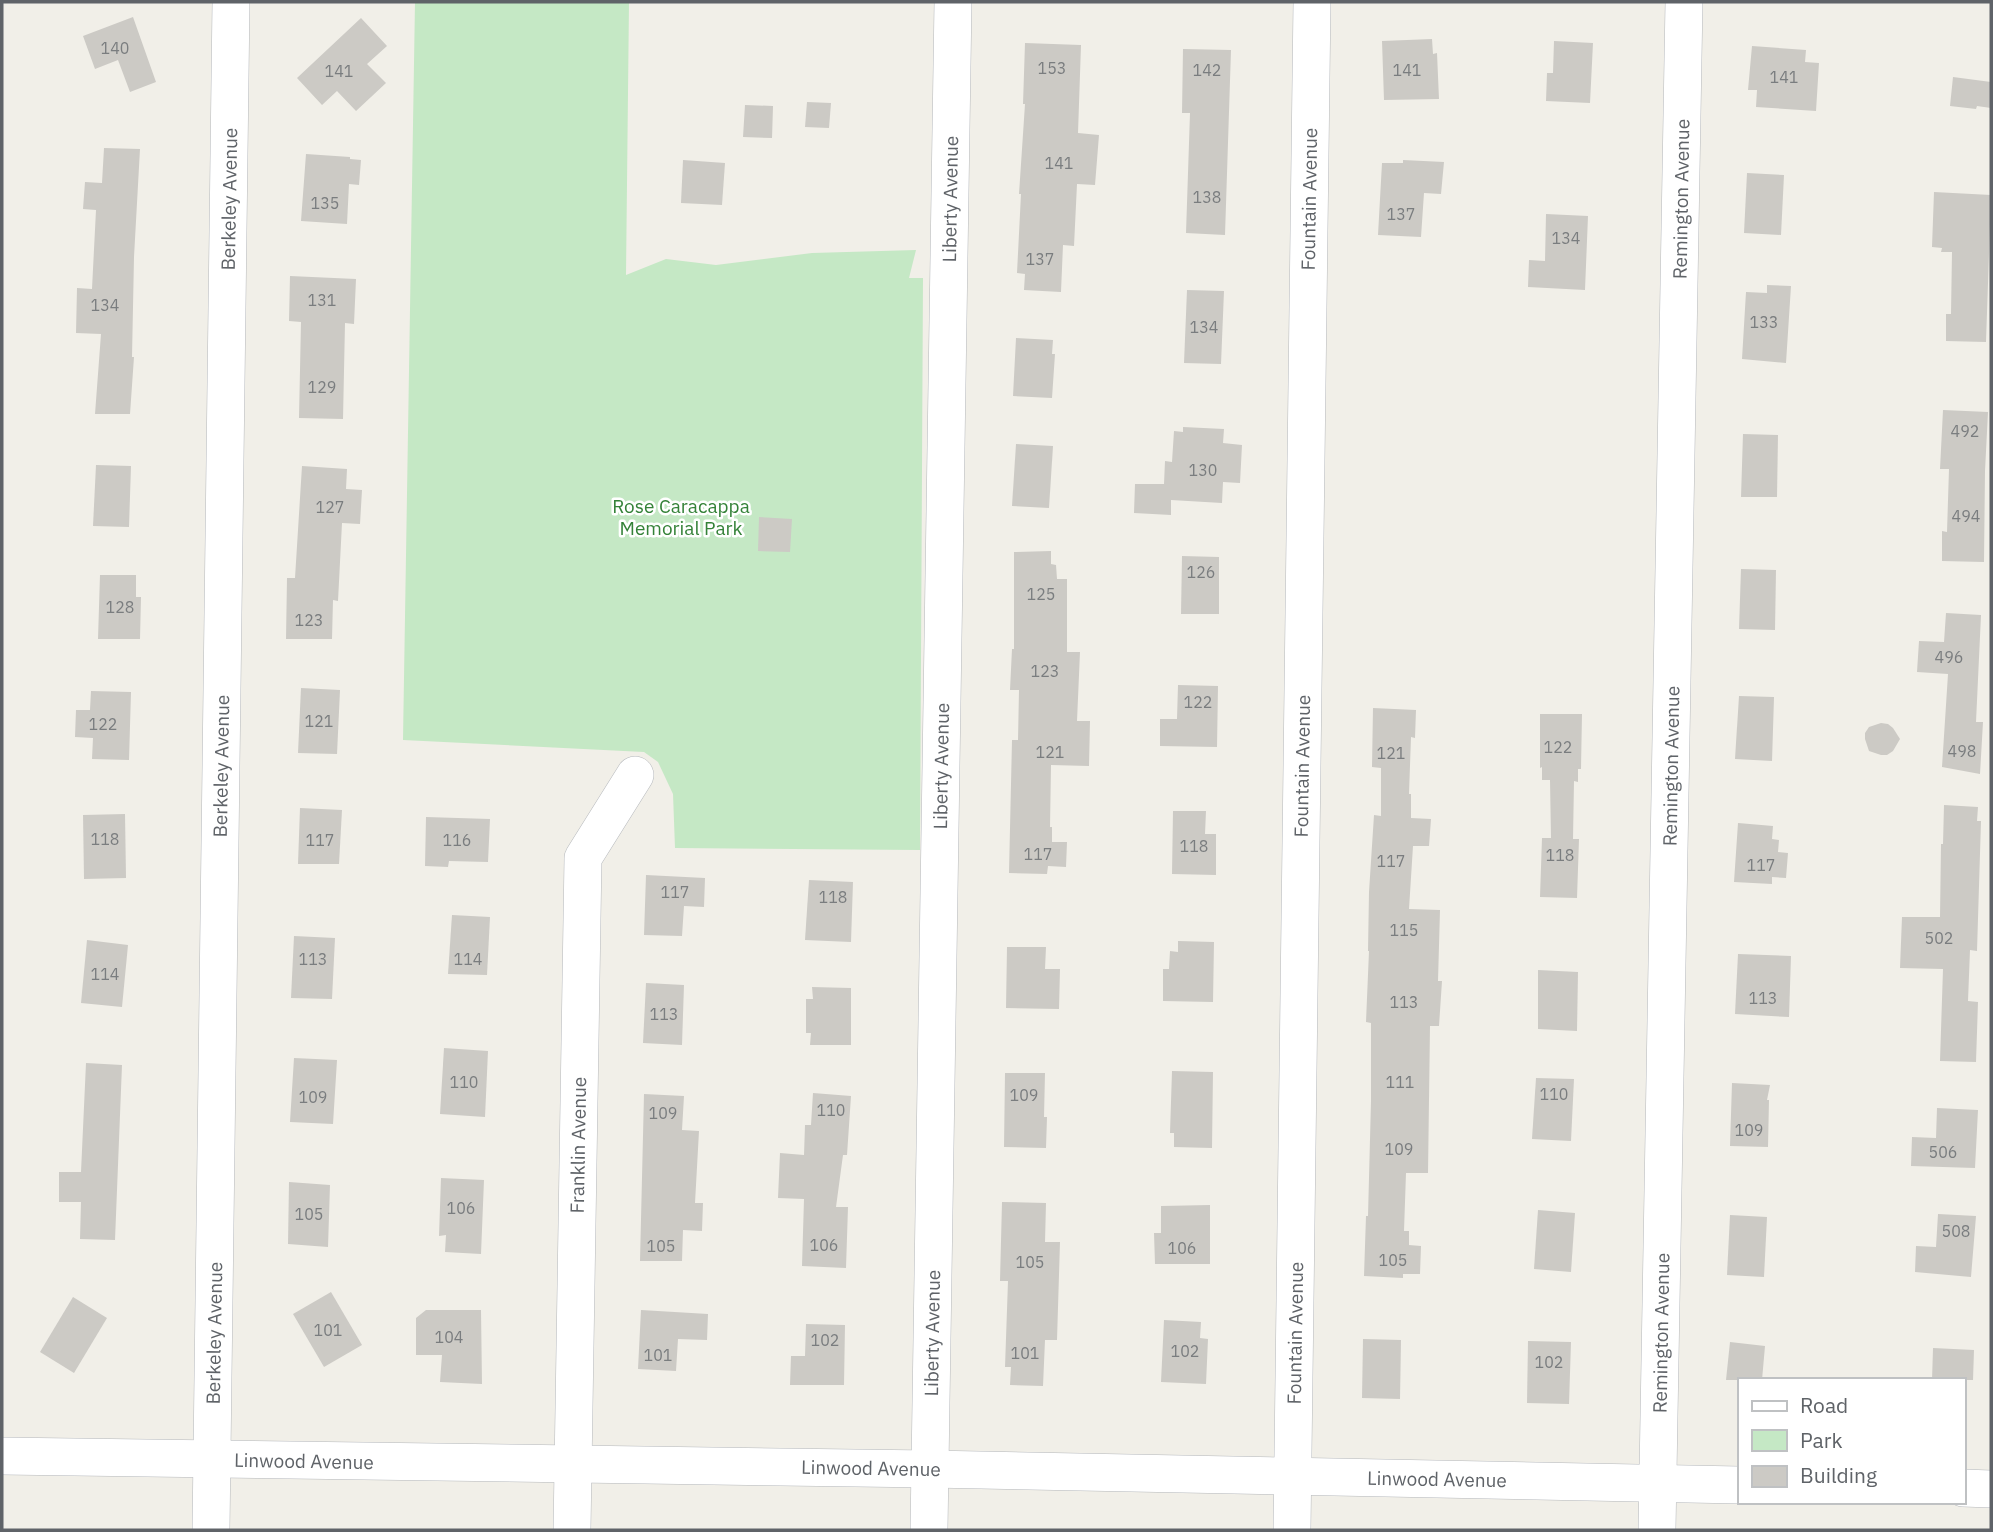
<svg xmlns="http://www.w3.org/2000/svg" width="1993" height="1532" viewBox="0 0 1993 1532" font-family="'IBM Plex Sans',sans-serif">
<rect width="100%" height="100%" fill="#f1efe8"/>
<!-- green -->
<polygon fill="#c5e8c5" points="415,2 629,2 626,275 666,259 716,265 812,253 916,250 909,278 923,278 920,850 675,848 673,794 658,762 644,752 403,740"/>
<!-- building -->
<g fill="#cccac5">
<polygon points="133,17 156,82 130,92 118,60 95,69 83,36"/>
<polygon points="361,18 387,46 367,64 386,83 356,111 337,91 322,105 297,78"/>
<polygon points="1432,39 1433,54 1437,53 1439,99 1384,100 1382,41"/>
<polygon points="1554,41 1593,43 1590,103 1546,101 1547,73 1553,73"/>
<polygon points="1025,43 1081,45 1078,133 1099,135 1095,185 1077,184 1074,246 1063,245 1061,292 1024,290 1025,274 1017,273 1021,194 1019,194 1025,104 1023,104"/>
<polygon points="1752,46 1806,50 1805,62 1819,63 1816,111 1756,107 1757,90 1748,90"/>
<polygon points="1183,49 1231,50 1225,235 1186,233 1190,113 1182,113"/>
<polygon points="1953,77 1991,82 1991,108 1977,106 1976,109 1950,106"/>
<polygon points="807,102 831,103 829,128 805,127"/>
<polygon points="745,105 773,106 772,138 743,137"/>
<polygon points="104,148 140,149 134,257 132,357 134,357 130,414 95,414 101,334 76,333 77,288 92,289 96,210 83,209 85,182 102,183"/>
<polygon points="306,154 350,157 350,159 361,160 359,185 349,184 347,224 301,221"/>
<polygon points="683,160 725,163 722,205 681,203"/>
<polygon points="1403,160 1444,162 1441,194 1424,193 1421,237 1378,235 1382,163 1403,163"/>
<polygon points="1747,173 1784,175 1781,235 1744,233"/>
<polygon points="1934,192 1991,195 1986,342 1946,341 1946,314 1951,314 1952,252 1941,252 1942,248 1932,247"/>
<polygon points="1546,214 1588,216 1585,290 1528,287 1529,260 1545,261"/>
<polygon points="290,276 356,279 354,324 345,323 343,419 299,418 301,322 289,321"/>
<polygon points="1767,285 1791,286 1786,363 1742,359 1746,292 1767,293"/>
<polygon points="1187,290 1224,291 1221,364 1184,363"/>
<polygon points="1016,338 1053,340 1052,354 1055,354 1052,398 1013,396"/>
<polygon points="1943,410 1988,412 1985,471 1984,562 1942,561 1942,531 1947,532 1949,469 1940,469"/>
<polygon points="1183,427 1224,429 1223,443 1242,445 1240,483 1223,482 1222,503 1171,500 1171,515 1134,513 1135,484 1164,484 1165,461 1172,462 1174,431 1183,432"/>
<polygon points="1743,434 1778,435 1777,497 1741,497"/>
<polygon points="1016,444 1053,446 1049,508 1012,506"/>
<polygon points="96,465 131,466 129,527 93,526"/>
<polygon points="302,466 347,469 346,489 362,490 360,524 342,523 338,601 333,600 332,639 286,639 287,578 295,578"/>
<polygon points="759,517 792,519 790,552 758,551"/>
<polygon points="1051,551 1051,564 1056,565 1057,579 1067,579 1067,652 1080,652 1077,721 1090,721 1089,766 1051,765 1050,827 1052,827 1052,842 1067,842 1066,867 1048,866 1047,874 1009,873 1012,740 1018,740 1019,690 1010,690 1012,649 1014,649 1014,552"/>
<polygon points="1182,556 1219,557 1219,614 1181,614"/>
<polygon points="1741,569 1776,570 1775,630 1739,629"/>
<polygon points="100,575 136,575 136,597 141,597 140,639 98,639"/>
<polygon points="1946,613 1981,615 1976,722 1983,722 1980,774 1942,767 1948,674 1917,672 1919,641 1944,642"/>
<polygon points="1178,685 1218,686 1217,747 1160,746 1160,719 1177,719"/>
<polygon points="301,688 340,690 337,754 298,753"/>
<polygon points="91,691 131,692 129,760 92,759 93,738 75,737 76,710 90,710"/>
<polygon points="1739,696 1774,697 1772,761 1735,759"/>
<polygon points="1373,708 1416,710 1415,738 1411,737 1409,794 1411,794 1411,818 1431,819 1429,846 1413,846 1409,909 1440,910 1438,981 1442,981 1439,1026 1430,1026 1428,1173 1406,1173 1404,1231 1409,1231 1409,1245 1421,1246 1420,1274 1403,1274 1403,1278 1364,1276 1366,1216 1368,1216 1371,1101 1371,1023 1366,1022 1369,951 1368,951 1369,892 1374,815 1381,816 1381,768 1372,767"/>
<polygon points="1540,714 1582,714 1581,769 1578,769 1578,782 1574,781 1573,839 1579,839 1577,898 1540,897 1542,838 1551,838 1550,780 1542,780 1542,767 1540,768"/>
<polygon points="1881,723 1888,724 1893,728 1900,739 1893,751 1887,755 1881,755 1869,751 1865,739 1865,733 1869,727"/>
<polygon points="1944,805 1978,807 1977,821 1981,821 1977,951 1970,950 1968,1001 1978,1002 1976,1062 1940,1061 1943,969 1900,968 1902,917 1940,917 1941,844 1943,844"/>
<polygon points="300,808 342,810 339,864 298,864"/>
<polygon points="1173,811 1206,811 1205,834 1216,834 1216,875 1172,874"/>
<polygon points="125,814 126,878 84,879 83,815"/>
<polygon points="426,817 490,819 488,862 449,861 448,867 425,866"/>
<polygon points="1738,823 1773,826 1772,839 1779,840 1778,852 1788,853 1786,878 1772,877 1772,884 1734,882"/>
<polygon points="646,875 705,878 704,907 684,906 682,936 644,935"/>
<polygon points="809,880 853,882 851,942 805,940"/>
<polygon points="452,915 490,917 487,975 448,974"/>
<polygon points="294,936 335,938 332,999 291,998"/>
<polygon points="87,940 128,945 122,1007 81,1003"/>
<polygon points="1178,941 1214,942 1213,1002 1163,1001 1163,969 1169,969 1170,951 1178,952"/>
<polygon points="1007,947 1046,947 1045,969 1060,969 1059,1009 1006,1008"/>
<polygon points="1738,954 1791,956 1789,1017 1735,1014"/>
<polygon points="1538,970 1578,972 1577,1031 1538,1029"/>
<polygon points="646,983 684,985 682,1045 643,1043"/>
<polygon points="812,987 851,988 851,1045 810,1045 811,1033 806,1033 806,999 813,999"/>
<polygon points="444,1048 488,1051 485,1117 440,1114"/>
<polygon points="294,1058 337,1060 333,1124 290,1122"/>
<polygon points="86,1063 122,1065 115,1240 80,1239 81,1202 59,1202 59,1172 81,1172"/>
<polygon points="1172,1071 1213,1072 1212,1148 1174,1147 1174,1133 1170,1133"/>
<polygon points="1005,1073 1045,1073 1044,1117 1047,1117 1046,1148 1004,1147"/>
<polygon points="1536,1078 1574,1079 1571,1141 1532,1139"/>
<polygon points="1732,1083 1770,1085 1767,1100 1769,1100 1768,1147 1730,1146"/>
<polygon points="813,1093 851,1096 847,1155 843,1155 836,1207 848,1207 846,1268 802,1266 804,1199 778,1198 780,1153 804,1155 805,1125 811,1125"/>
<polygon points="644,1094 684,1096 682,1130 699,1131 695,1203 703,1203 702,1231 683,1230 682,1261 640,1261"/>
<polygon points="1937,1108 1978,1110 1975,1168 1911,1166 1912,1137 1936,1138"/>
<polygon points="441,1178 484,1180 481,1254 445,1252 446,1235 439,1236"/>
<polygon points="289,1182 330,1185 328,1247 288,1244"/>
<polygon points="1002,1202 1046,1203 1045,1242 1060,1242 1057,1340 1045,1340 1043,1386 1010,1385 1011,1367 1005,1367 1008,1281 1000,1281"/>
<polygon points="1210,1205 1210,1264 1155,1264 1154,1233 1161,1233 1161,1206"/>
<polygon points="1538,1210 1575,1213 1571,1272 1534,1269"/>
<polygon points="1938,1214 1976,1216 1971,1277 1915,1272 1916,1246 1936,1247"/>
<polygon points="1730,1215 1767,1217 1764,1277 1727,1275"/>
<polygon points="331,1292 362,1345 324,1367 293,1314"/>
<polygon points="73,1297 107,1318 74,1373 40,1352"/>
<polygon points="426,1310 481,1310 482,1384 440,1382 442,1355 416,1355 416,1318"/>
<polygon points="641,1310 708,1314 707,1340 678,1339 676,1371 638,1369"/>
<polygon points="1164,1320 1201,1322 1200,1338 1208,1339 1206,1384 1161,1382"/>
<polygon points="806,1324 845,1325 844,1385 790,1385 791,1356 805,1356"/>
<polygon points="1363,1339 1401,1340 1400,1399 1362,1398"/>
<polygon points="1528,1341 1571,1342 1569,1404 1527,1403"/>
<polygon points="1730,1342 1765,1346 1762,1380 1726,1380"/>
<polygon points="1933,1348 1974,1350 1973,1380 1932,1380"/>
</g>
<g fill="none" stroke-linecap="round" stroke-linejoin="round">
<!-- minor casing -->
<g stroke="#b5b8bc" stroke-width="38">
<g id="minor">
<polyline points="2,1456 930,1469 1739,1485"/>
<polyline points="1963,1488 1991,1489"/>
<polyline points="211,1530 231,2"/>
<polyline points="572,1530 583,858 635,775"/>
<polyline points="929,1530 953,2"/>
<polyline points="1292,1530 1312,2"/>
<polyline points="1657,1530 1684,2"/>
</g>
</g>
<!-- minor -->
<use href="#minor" stroke="#fff" stroke-width="37"/>
</g>
<g text-anchor="middle" dominant-baseline="central" stroke-width="5" stroke-linejoin="round" paint-order="stroke">
<!-- number labels -->
<g font-size="16" fill="#7a7d7f">
<text x="115" y="48">140</text>
<text x="1052" y="68">153</text>
<text x="1207" y="70">142</text>
<text x="1407" y="70">141</text>
<text x="339" y="71">141</text>
<text x="1784" y="77">141</text>
<text x="1059" y="163">141</text>
<text x="1207" y="197">138</text>
<text x="325" y="203">135</text>
<text x="1401" y="214">137</text>
<text x="1566" y="238">134</text>
<text x="1040" y="259">137</text>
<text x="322" y="300">131</text>
<text x="105" y="305">134</text>
<text x="1764" y="322">133</text>
<text x="1204" y="327">134</text>
<text x="322" y="387">129</text>
<text x="1965" y="431">492</text>
<text x="1203" y="470">130</text>
<text x="330" y="507">127</text>
<text x="1966" y="516">494</text>
<text x="1201" y="572">126</text>
<text x="1041" y="594">125</text>
<text x="120" y="607">128</text>
<text x="309" y="620">123</text>
<text x="1949" y="657">496</text>
<text x="1045" y="671">123</text>
<text x="1198" y="702">122</text>
<text x="319" y="721">121</text>
<text x="103" y="724">122</text>
<text x="1558" y="747">122</text>
<text x="1962" y="751">498</text>
<text x="1050" y="752">121</text>
<text x="1391" y="753">121</text>
<text x="105" y="839">118</text>
<text x="320" y="840">117</text>
<text x="457" y="840">116</text>
<text x="1194" y="846">118</text>
<text x="1038" y="854">117</text>
<text x="1560" y="855">118</text>
<text x="1391" y="861">117</text>
<text x="1761" y="865">117</text>
<text x="675" y="892">117</text>
<text x="833" y="897">118</text>
<text x="1404" y="930">115</text>
<text x="1939" y="938">502</text>
<text x="313" y="959">113</text>
<text x="468" y="959">114</text>
<text x="105" y="974">114</text>
<text x="1763" y="998">113</text>
<text x="1404" y="1002">113</text>
<text x="664" y="1014">113</text>
<text x="464" y="1082">110</text>
<text x="1400" y="1082">111</text>
<text x="1554" y="1094">110</text>
<text x="1024" y="1095">109</text>
<text x="313" y="1097">109</text>
<text x="831" y="1110">110</text>
<text x="663" y="1113">109</text>
<text x="1749" y="1130">109</text>
<text x="1399" y="1149">109</text>
<text x="1943" y="1152">506</text>
<text x="461" y="1208">106</text>
<text x="309" y="1214">105</text>
<text x="1956" y="1231">508</text>
<text x="824" y="1245">106</text>
<text x="661" y="1246">105</text>
<text x="1182" y="1248">106</text>
<text x="1393" y="1260">105</text>
<text x="1030" y="1262">105</text>
<text x="328" y="1330">101</text>
<text x="449" y="1337">104</text>
<text x="825" y="1340">102</text>
<text x="1185" y="1351">102</text>
<text x="1025" y="1353">101</text>
<text x="658" y="1355">101</text>
<text x="1549" y="1362">102</text>
</g>
<!-- street labels -->
<g font-size="19" fill="#5f6368" stroke="#fff">
<text transform="translate(229 199) rotate(-89)">Berkeley Avenue</text>
<text transform="translate(950 199) rotate(-89)">Liberty Avenue</text>
<text transform="translate(1309 199) rotate(-89)">Fountain Avenue</text>
<text transform="translate(1681 199) rotate(-89)">Remington Avenue</text>
<text transform="translate(221 766) rotate(-89)">Berkeley Avenue</text>
<text transform="translate(941 766) rotate(-89)">Liberty Avenue</text>
<text transform="translate(1302 766) rotate(-89)">Fountain Avenue</text>
<text transform="translate(1671 766) rotate(-89)">Remington Avenue</text>
<text transform="translate(578 1145) rotate(-89)">Franklin Avenue</text>
<text transform="translate(214 1333) rotate(-89)">Berkeley Avenue</text>
<text transform="translate(932 1333) rotate(-89)">Liberty Avenue</text>
<text transform="translate(1295 1333) rotate(-89)">Fountain Avenue</text>
<text transform="translate(1661 1333) rotate(-89)">Remington Avenue</text>
<text transform="translate(304 1461) rotate(1)">Linwood Avenue</text>
<text transform="translate(871 1468) rotate(1)">Linwood Avenue</text>
<text transform="translate(1437 1479) rotate(1)">Linwood Avenue</text>
</g>
<!-- park labels -->
<g font-size="19" fill="#348238" stroke="#fff">
<text x="681" y="506">Rose Caracappa<tspan x="681" dy="22">Memorial Park</tspan></text>
</g>
</g>
<!-- border -->
<rect width="1993" height="1532" fill="none" stroke="#5f6368" stroke-width="7"/>
<!-- legend -->
<rect x="1738" y="1378" width="228" height="126" fill="#ffffff" stroke="#bfc1c3" stroke-width="2"/>
<rect x="1752" y="1401" width="35" height="10" fill="#ffffff" stroke="#bfc1c3" stroke-width="2"/>
<text x="1800" y="1413" font-size="21" fill="#5f6368">Road</text>
<rect x="1752" y="1430" width="35" height="21" fill="#c5e8c5" stroke="#bfc1c3" stroke-width="2"/>
<text x="1800" y="1448" font-size="21" fill="#5f6368">Park</text>
<rect x="1752" y="1466" width="35" height="21" fill="#cccac5" stroke="#bfc1c3" stroke-width="2"/>
<text x="1800" y="1483" font-size="21" fill="#5f6368">Building</text>
</svg>
